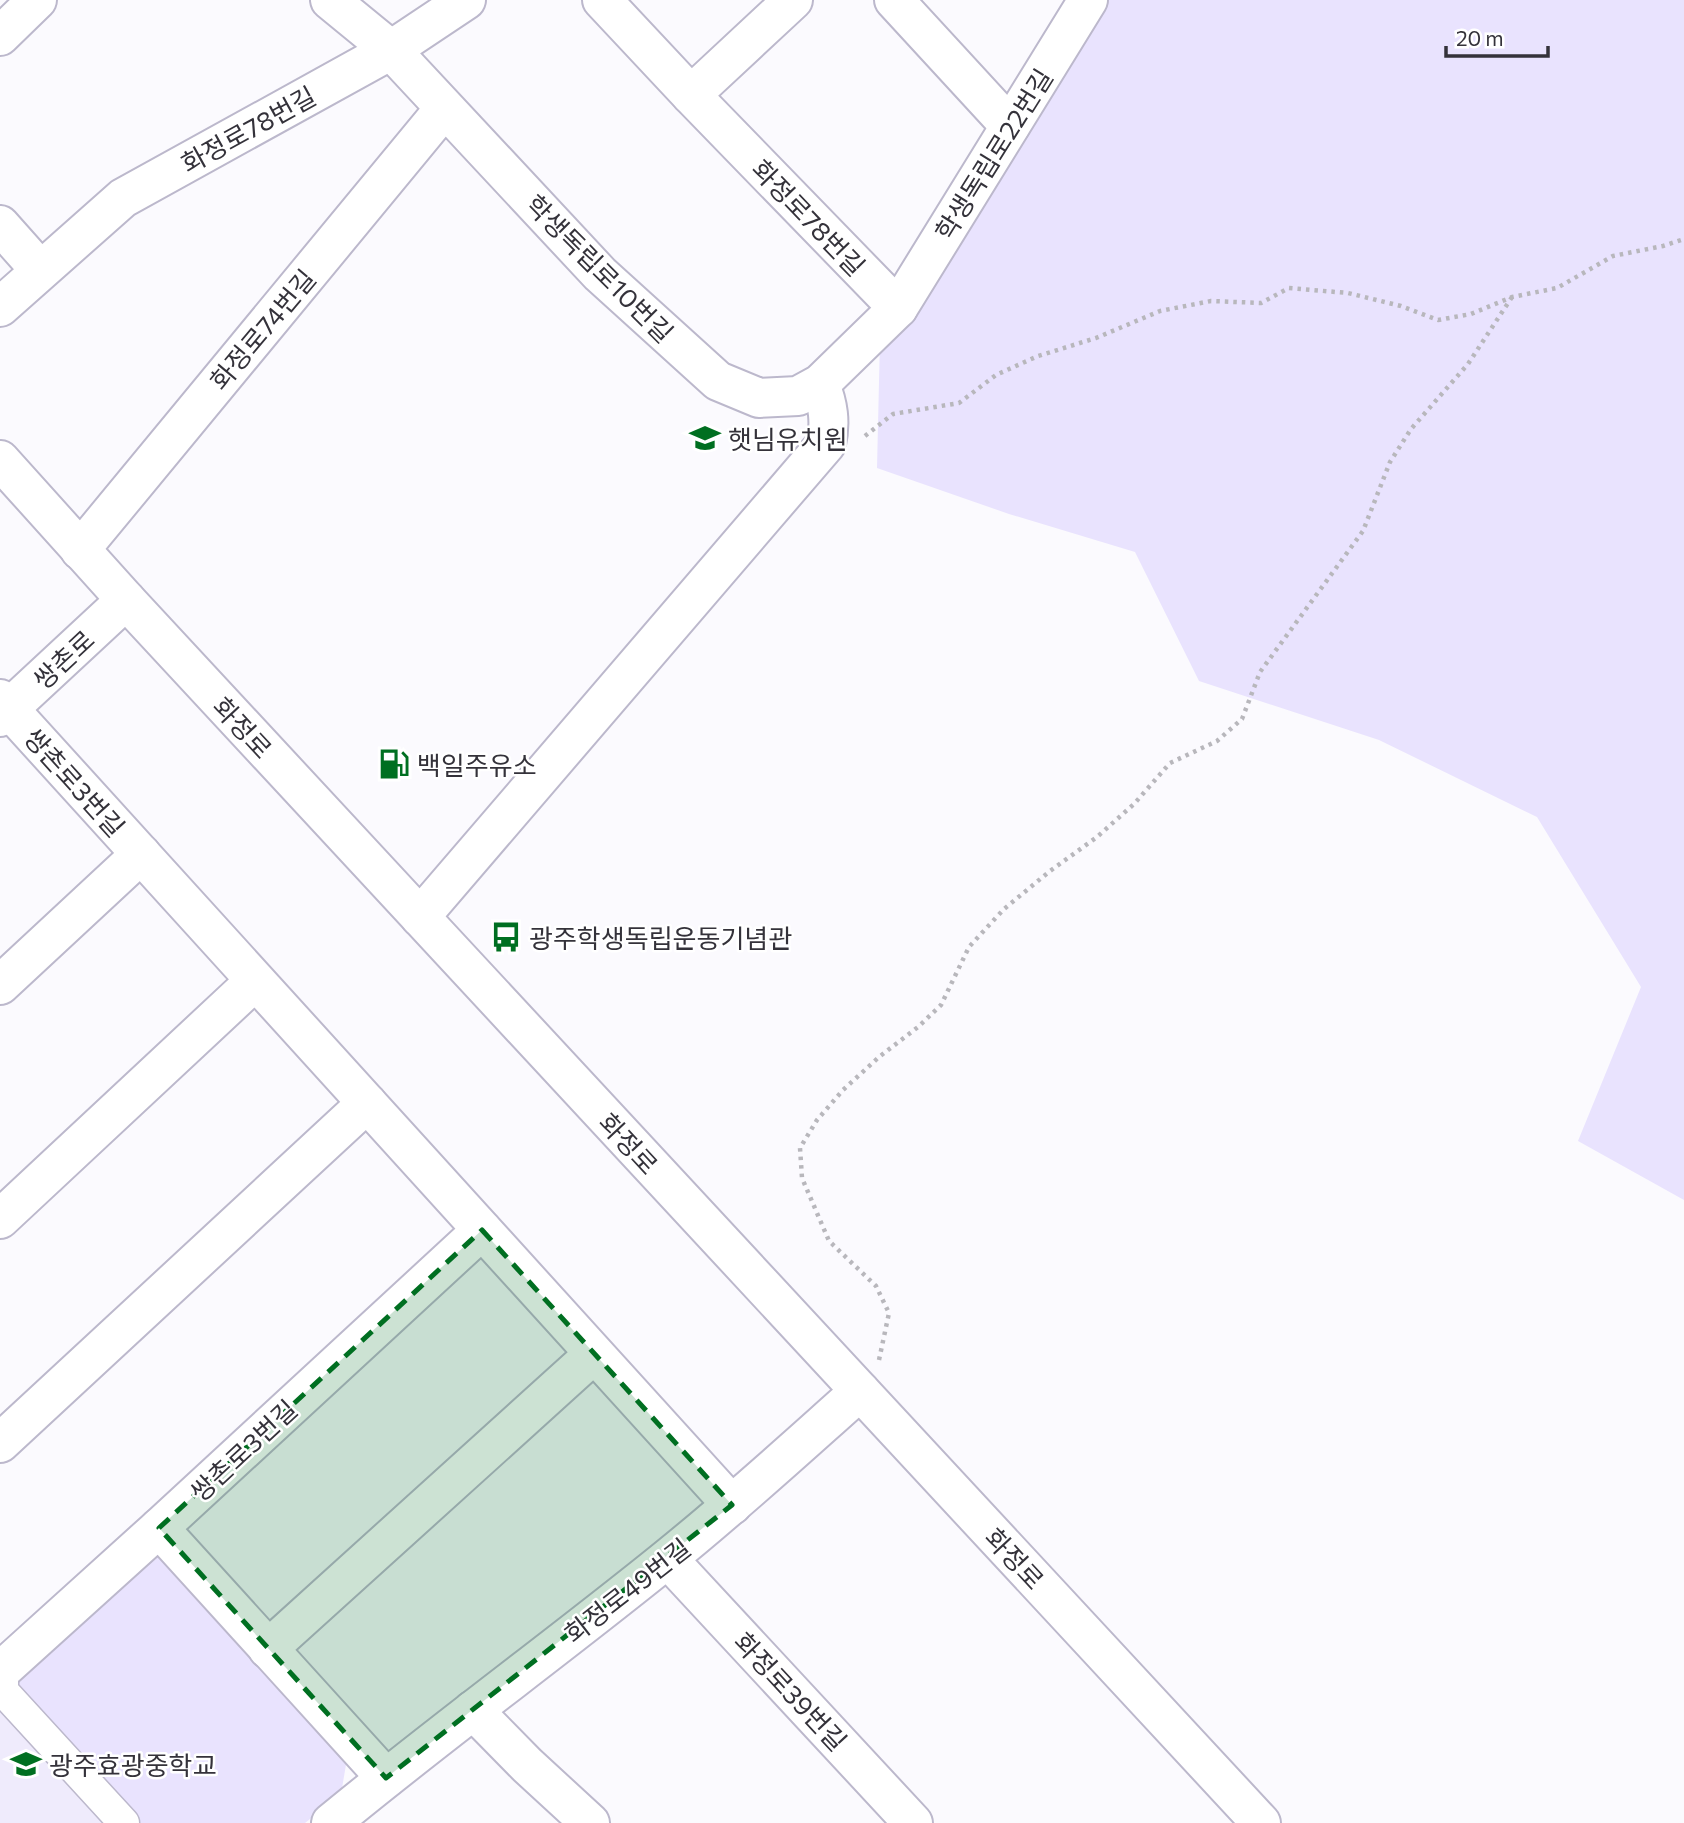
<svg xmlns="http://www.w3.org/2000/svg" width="1684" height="1823" viewBox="0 0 1684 1823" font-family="Commissioner,'Noto Sans KR',sans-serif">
<rect width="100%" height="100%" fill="#fbfafe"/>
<!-- built -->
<polygon fill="#efebfc" points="0,1706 105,1823 0,1823"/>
<!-- green -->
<g fill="#e9e3fe">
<polygon points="1088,0 1684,0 1684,1200 1578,1141 1641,987 1537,817 1379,740 1199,681 1135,552 1009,514 877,468 880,339"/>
<polygon points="152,1552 171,1554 348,1753 341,1794 305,1823 135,1823 10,1681"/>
</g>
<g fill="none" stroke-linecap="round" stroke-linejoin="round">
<!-- pedestrian casing -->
<g stroke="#bcb8cc" stroke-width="33">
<polyline id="pedestrian" points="3,1669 3,1691 124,1823"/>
</g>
<!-- minor casing -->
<g stroke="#bcb8cc" stroke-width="42">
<g id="minor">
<polyline points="330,0 391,50 600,274 718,381 759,398 798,396 820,384 898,308 1088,0"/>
<polyline points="602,0 691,95 898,308"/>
<polyline points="894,0 1010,126"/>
<polyline points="0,36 37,0"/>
<polyline points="691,95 793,0"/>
<polyline points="0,225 40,270"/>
<polyline points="0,307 123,198 391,50 466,0"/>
<polyline points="80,550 444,109"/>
<polyline points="0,699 732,1505"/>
<polyline points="0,717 126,600"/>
<path d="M420,917L826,444C831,422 828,404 820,384"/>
<polyline points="0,985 141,854"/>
<polyline points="0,1219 255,981"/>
<polyline points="0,1443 367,1103"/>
<polyline points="159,1528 386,1778"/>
<polyline points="668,1559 913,1823"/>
<polyline points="268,1649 594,1354"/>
<polyline points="0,1666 3,1669 159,1528 482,1230"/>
<polyline points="473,1710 527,1765 590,1823"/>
<path d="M331,1823C441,1732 557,1648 668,1558C734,1505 796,1448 860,1391"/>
</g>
</g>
<!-- tertiary casing -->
<g stroke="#bcb8cc" stroke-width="42">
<polyline id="tertiary" points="0,460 126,600 1261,1823"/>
</g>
<!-- path -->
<g stroke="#b8b7bc" stroke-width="4.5" stroke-dasharray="3.5 5" stroke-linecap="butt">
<polyline points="865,436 893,414 959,403 996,375 1038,356 1096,338 1160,311 1211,301 1261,303 1289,288 1348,293 1401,306 1438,320 1471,314 1512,297 1557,288 1613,256 1663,246 1684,239"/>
<polyline points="879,1360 889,1313 876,1286 829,1241 802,1178 800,1148 817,1120 843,1090 879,1057 918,1027 941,1005 969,947 1004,909 1050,871 1097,837 1134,804 1170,763 1217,741 1242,719 1260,672 1363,531 1390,462 1411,429 1468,364 1512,297"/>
</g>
<!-- pedestrian -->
<use href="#pedestrian" stroke="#fff" stroke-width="30"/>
<!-- minor -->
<use href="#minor" stroke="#fff" stroke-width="38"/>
<!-- tertiary -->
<use href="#tertiary" stroke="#fff" stroke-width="38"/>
</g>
<!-- marked area -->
<path fill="#006f21" fill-opacity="0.2" stroke="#006f21" stroke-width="5" stroke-dasharray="14 9" stroke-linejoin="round" d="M482,1230L732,1505L386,1778L159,1528Z"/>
<!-- icons -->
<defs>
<g id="school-bare" transform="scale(2.415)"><path d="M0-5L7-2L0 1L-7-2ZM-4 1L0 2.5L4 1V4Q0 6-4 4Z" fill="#006f21" stroke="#fff" stroke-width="2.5" paint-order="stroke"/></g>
<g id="fuel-bare" transform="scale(2.415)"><path d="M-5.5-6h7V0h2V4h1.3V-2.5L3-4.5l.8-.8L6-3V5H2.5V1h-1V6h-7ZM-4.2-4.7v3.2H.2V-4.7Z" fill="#006f21" stroke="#fff" stroke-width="2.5" paint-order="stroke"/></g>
<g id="bus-bare" transform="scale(2.415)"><path d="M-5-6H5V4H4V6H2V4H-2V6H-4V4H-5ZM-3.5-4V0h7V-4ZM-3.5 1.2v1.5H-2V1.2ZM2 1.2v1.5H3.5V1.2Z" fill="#006f21" stroke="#fff" stroke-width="2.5" paint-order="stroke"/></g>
</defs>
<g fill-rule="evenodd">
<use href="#school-bare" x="705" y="438"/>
<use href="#fuel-bare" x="394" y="764"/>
<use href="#bus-bare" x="506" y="937"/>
<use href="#school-bare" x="26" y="1764"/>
</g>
<g text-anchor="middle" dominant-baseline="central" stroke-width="5" stroke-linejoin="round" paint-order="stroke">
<!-- street labels -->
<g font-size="26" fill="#34323a" stroke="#fff">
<text transform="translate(248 129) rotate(-29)">화정로78번길</text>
<text transform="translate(993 154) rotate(-58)">학생독립로22번길</text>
<text transform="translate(809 217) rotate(46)">화정로78번길</text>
<text transform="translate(600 268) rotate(45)">학생독립로10번길</text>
<text transform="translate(262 329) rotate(-50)">화정로74번길</text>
<text transform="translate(63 659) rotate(-43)">쌍촌로</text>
<text transform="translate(243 727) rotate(47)">화정로</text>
<text transform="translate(75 782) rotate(48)">쌍촌로3번길</text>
<text transform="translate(629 1143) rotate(47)">화정로</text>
<text transform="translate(243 1450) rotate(-43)">쌍촌로3번길</text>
<text transform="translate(1015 1558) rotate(47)">화정로</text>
<text transform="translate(627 1590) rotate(-38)">화정로49번길</text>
<text transform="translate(791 1691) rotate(47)">화정로39번길</text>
</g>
<!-- poi labels -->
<g font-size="26" fill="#34323a" stroke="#fff" text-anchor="start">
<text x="728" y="438">햇님유치원</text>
<text x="417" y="764">백일주유소</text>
<text x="529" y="937">광주학생독립운동기념관</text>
<text x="49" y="1764">광주효광중학교</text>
</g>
</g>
<!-- scale -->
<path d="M1446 46v10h102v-10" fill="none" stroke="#34323a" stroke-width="3.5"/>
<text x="1456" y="46" font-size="21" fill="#34323a" stroke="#ffffff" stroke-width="5" paint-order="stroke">20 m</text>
</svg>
